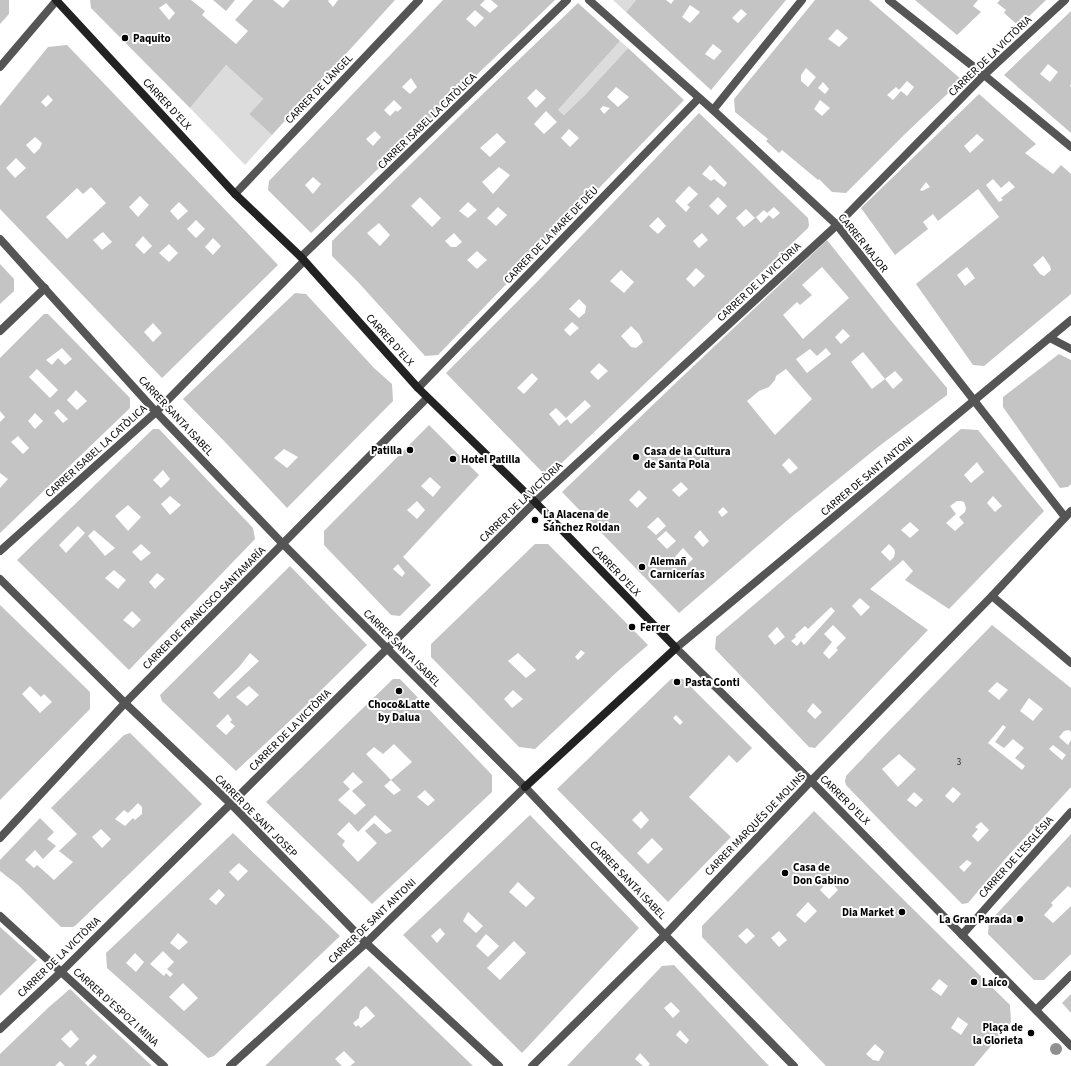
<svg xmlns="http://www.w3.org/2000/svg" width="1071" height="1066" viewBox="0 0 1071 1066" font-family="'Source Sans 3',sans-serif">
<rect width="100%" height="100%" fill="#fff"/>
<!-- green -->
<g fill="#dcdcdc">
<polygon points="613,0 636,0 626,12"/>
<polygon points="620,41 628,48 585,95 564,115 558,110"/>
<polygon points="226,65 263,99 249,114 272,135 245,165 190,108"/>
</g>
<!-- building -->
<g fill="#c4c4c4" fill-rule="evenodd">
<polygon points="0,0 9,0 9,14 0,24"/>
<path d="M90,0H191L205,11L202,15L236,44L248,31L235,20L253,0H273L283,8L290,0H329L328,1L333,7L338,0H395L272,135L249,114L263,99L226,65L190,108L91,8ZM166,3L175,13L169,20L159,8Z"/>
<polygon points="213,0 235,0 226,11"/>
<path d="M443,0H485L480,5L490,13L498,6L491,0H555L311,233L268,190L269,181ZM475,10L484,18L475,27L466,19ZM411,78L417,87L410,94L402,87ZM394,100L402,108L397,112L396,110L390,116L384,110ZM375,131L381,137L373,146L366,139ZM313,177L321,184L313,194L305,185Z"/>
<path d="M636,0H666L671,4L674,0H786L711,90L626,12ZM690,5L700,12L690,23L682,17ZM741,9L747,14L738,23L732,18ZM713,44L722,51L714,60L705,54Z"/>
<path d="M815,0H869L962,80L905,134L846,193L832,192L819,179L818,180L782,150L779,153L766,141L768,139L735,112L734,99ZM837,29L848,38L839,47L828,39ZM806,68L816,77L808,87L801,81V75ZM907,81L914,87L907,96L901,91L893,100L887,95L896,87L899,90ZM823,82L829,89L825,94L818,88ZM820,100L830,108L822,116L814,109Z"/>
<polygon points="915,0 978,0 973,6 981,12 957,35"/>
<polygon points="1000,0 1046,0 1019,26 1004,13 1006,10 997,3"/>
<path d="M578,3L620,41L558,110L564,115L585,95L628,48L684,100L438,355L425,356L358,282L332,256V241L466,110ZM616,87L629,97L618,107L607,97ZM536,89L546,98L536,108L527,98ZM603,106L610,108L604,114L600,109ZM546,111L557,122L544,134L534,124ZM569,129L579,138L570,147L561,138ZM497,133L506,142L490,157L480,148ZM499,167L510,175L493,194L482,182ZM420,197L441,218L432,227L411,206ZM468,202L477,210L468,218L459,211ZM498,207L507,215L496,226L487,218ZM379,223L390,235L380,246L367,233ZM454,233L462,242L456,247H451L445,241ZM477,251L487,260L477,269L467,260Z"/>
<path d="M1071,11V84L1070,86L1071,87V133L1004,75ZM1048,64L1058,72L1050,82L1040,74Z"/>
<path d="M67,45L278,265L162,378L0,209V106L48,47ZM48,95L53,100L46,107L41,102ZM35,137L42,143L40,148L34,154L26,145ZM16,158L26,168L15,178L6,168ZM91,187L106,203L67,239L46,217L77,188L83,194ZM140,196L149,205L138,217L129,207ZM179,202L188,211L178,220L170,211ZM196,220L205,229L196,238L187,229ZM103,232L112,242L102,250L93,240ZM143,236L152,246L144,254L135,245ZM213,238L221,246L213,255L205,247ZM169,244L178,253L169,262L159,253ZM153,323L162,333L153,342L144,332Z"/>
<path d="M979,94L1036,144L1025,153L1053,174L1061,165L1071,174V294L984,366L973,365L916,284L999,217L978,189L938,221L933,214L923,222L928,229L895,255L861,208ZM977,134L984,140L970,153L964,146ZM993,179L1001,188L1009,181L1015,187L1001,198L1003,200L999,202L986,185ZM926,182L930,187L922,191L920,190ZM1043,256L1050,266L1051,270L1044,276L1040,274L1033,265ZM967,267L975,278L965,286L957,275Z"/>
<path d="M699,113L808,218L809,225L808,228L547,477L446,373L539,280ZM710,165L727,183L724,187L714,179L711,181L702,174ZM689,186L698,194L687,205L690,207L686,212L675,201ZM718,197L727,206L718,215L709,206ZM774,207L780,213L773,219L769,215L761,223L756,217L744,227L736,218L746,209L755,218L764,210L767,213ZM658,217L666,226L658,234L649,226ZM702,233L708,240L699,248L693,241ZM696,268L705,276L694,287L686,279ZM621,270L634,282L624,293L610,281ZM579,299L586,306L585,313L579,318L569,309ZM572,322L579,328L570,336L564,330ZM631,326L639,334L643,342L636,348L631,347L621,336ZM599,363L608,371L598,380L590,372ZM532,373L538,379L524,394L517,388ZM585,400L591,406L571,424L567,419L559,426L549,414L556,408L566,418Z"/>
<path d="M827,240L893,323L947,388V395L878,447L790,518L679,613L562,492L683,376ZM822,267L849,298L803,339L783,315L797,302L800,305L812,295L802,285ZM843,329L850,336L841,344L835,337ZM826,348L831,354L807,373L796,359L810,349L817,356ZM863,352L885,379L872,389L851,362ZM786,369L812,399L775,435L747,401L759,391L769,387L775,380L776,376ZM895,371L903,380L893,389L885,379ZM789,458L798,468L790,474L782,465ZM681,482L688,489L679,497L672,490ZM639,490L647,498L637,508L629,500ZM723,507L728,512L722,517L718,512ZM658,517L666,526L656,535L647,527ZM700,530L709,541L703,547L694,537ZM666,531L676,541L667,549L657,539ZM683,548L693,559L684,567L675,557Z"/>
<polygon points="0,264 14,279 14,291 0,304"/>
<path d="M295,293L306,294L374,368L392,384L393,401L287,508L226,443L183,399ZM284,449L298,457L287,468L274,458Z"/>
<path d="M44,314H48L130,398V408L0,533V488L8,479L0,473V422L5,417L0,411V358ZM62,348L72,359L65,365L58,358L52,365L46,360ZM37,369L58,390L50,398L29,377ZM76,390L87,401L77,410L67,400ZM58,409L68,419L63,423L54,413ZM35,413L43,421L35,429L28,421ZM18,436L29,448L23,454L11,442Z"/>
<polygon points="1059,354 1071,360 1071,484 1068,487 1060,488 1003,407 1003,397"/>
<path d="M429,425L479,475L403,557L431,585L400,616L391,615L324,545V531ZM430,477L441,487L433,497L421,486ZM417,501L425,510L417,519L407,510ZM398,564L405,573L402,577L393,569Z"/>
<path d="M153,429H159L253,528L255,539L129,670L17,560ZM163,470L170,479L161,488L153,480ZM170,496L181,505L170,515L161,504ZM128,505L141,517L128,531L115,516ZM78,526L85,533L66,553L59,545ZM94,530L115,548L105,556L88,536ZM141,544L151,553L141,561L132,552ZM114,570L126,580L118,589L105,578ZM157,573L165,579L155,589L149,582ZM132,611L141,620L133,628L123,620Z"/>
<path d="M961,429L978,430L1044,511L949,609L905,580L913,571L903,560L870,589L928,630L815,748L809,747L715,649L716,637ZM977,462L984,472L971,483L964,475ZM993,496L1002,506L995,512L987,503ZM957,501H961L964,502L966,508L965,512L959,517L964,523L955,531L946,523L956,514L950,506ZM910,522L919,530L910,538L901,530ZM889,544L894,549L895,552L894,557L890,561L881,552ZM860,598L870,607L861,616L852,606ZM831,607L835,611L804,645L801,641L797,646L791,641L796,637L795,635L805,626L808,629ZM833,625L846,638L836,648L838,650L829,659L823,653L832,642L824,634ZM777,627L785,637L775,645L768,636ZM813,703L822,712L815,719L807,711Z"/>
<path d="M535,544H548L648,645L618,671L535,749L519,747L431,657V644ZM581,650L585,653L578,660L575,657ZM518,653L536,670L526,678L508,661ZM513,690L523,699L512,708L504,699Z"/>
<path d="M290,566L367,645L295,716L236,771L162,701L160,695ZM250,653L259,661L219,699L213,693L239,667ZM249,686L259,695L247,706L236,697ZM228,714L232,720L230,722L235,726L226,735L216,726Z"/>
<path d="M0,605L90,692V709L0,800ZM30,686L41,697L44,694L52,702L40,713L22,694Z"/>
<path d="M992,625L1071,688V732L1069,730L1064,731L1059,737L1068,745L1071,740V787L1006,858L968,903L962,904L892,833L846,785L845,781L846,776L882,738ZM997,682L1008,690L999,700L988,691ZM1029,698L1043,709L1033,721L1020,711ZM1003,725L1006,727L995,742L1004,748L1013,739L1024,748L1015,758L1025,766L1022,770L988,743ZM1053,745L1066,755L1062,760L1049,749ZM899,754L916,769L898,787L882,769ZM953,787L961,794L953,803L945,796ZM914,792L923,800L916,807L907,800ZM981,822L989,830L978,842L972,836L978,829L975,827ZM967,860L972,863L964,872L959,867Z"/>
<path d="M393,679H400L492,775V792L372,904L266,802ZM383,712L389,718L383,724L377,718ZM394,744L412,762L391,780L401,790L394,795L384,786L391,780L366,754L374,747L383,754ZM353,772L363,782L352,791L366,805L355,815L338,800L350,789L343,782ZM425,790L435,800L428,806L417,797ZM375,815L392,831L386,834L374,823L365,831L377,843L358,862L342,845L345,841L337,834L349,822L358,832Z"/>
<path d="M671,679H683L752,748L737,763L729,755L689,797L731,837L668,902L557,789ZM676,715L683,722L680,725L673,718ZM641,811L649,820L641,829L632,820ZM652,838L663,849L648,864L637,853Z"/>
<path d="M130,733L202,804L76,925L73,927H61L18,885L0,871V860L40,818L54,832L47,839L56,846L43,859L35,850L25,860L34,868L37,865L54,880L73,862L59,851L77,834L51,808L124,735ZM138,803L142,807V814L135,820L133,818L125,826L115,819L124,810L128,813ZM101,829L111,839L102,848L92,837Z"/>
<path d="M814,811L1010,1005L1011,1022L974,1066H826L702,937V926ZM829,880L838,890L829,899L820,890ZM808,902L817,911L805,923L796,915ZM747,928L755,936L746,944L738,936ZM779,931L787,940L779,947L771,938ZM939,979L948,986L941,996L931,989ZM958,1017L968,1024L961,1035L951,1028ZM875,1044L884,1052L879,1061L873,1060L866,1054Z"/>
<path d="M530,815L639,928L522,1053L403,935ZM518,882L535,898L526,907L509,892ZM468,912L483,926L476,933L463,921ZM440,928L445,934L437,943L431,936ZM486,934L499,946L488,957L476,946ZM514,941L526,953L500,980L487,968Z"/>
<path d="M233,833L340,936L214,1056L208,1058L107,968L106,953ZM239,863L248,871L238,881L229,872ZM219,889L225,895L216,905L209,899ZM178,933L188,942L179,950L170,943ZM163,951L174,962L167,969L173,974L170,977L166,973L164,976L150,964ZM135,953L144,962L136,972L126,963ZM183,983L198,998L184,1011L169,997Z"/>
<polygon points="1071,834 1071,888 1068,886 1051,903 1053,905 1044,915 1053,923 1071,906 1071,954 1044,980 1034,980 988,934 989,922"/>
<polygon points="0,927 37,960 0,996"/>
<path d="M674,965L769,1066H648L650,1064L640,1053L635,1059L643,1066H567L662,966ZM671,1002L680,1011L673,1018L664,1008ZM680,1030L689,1040L686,1044L676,1035Z"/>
<path d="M369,966L473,1066H350L355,1062L344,1051L335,1059L342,1066H265ZM366,1006L375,1016L361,1028L358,1025L356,1027L353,1023L359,1018L360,1011Z"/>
<path d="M70,989L95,1013L152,1066H65L60,1061L55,1066H0V1054L49,1007ZM71,1030L79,1039L70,1048L61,1039ZM94,1054L97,1057L88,1066L85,1063Z"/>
<polygon points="1071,994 1071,1013 1062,1003"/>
</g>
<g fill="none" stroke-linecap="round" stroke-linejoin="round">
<!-- street -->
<g stroke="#555" stroke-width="8">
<polyline points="589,0 713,110 837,225 1065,517"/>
<polyline points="889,0 984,75 1071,147"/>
<polyline points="0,67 57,0"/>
<polyline points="713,110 802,0"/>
<polyline points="235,194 419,0"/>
<polyline points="0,239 156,412 283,544 525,787 665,935 794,1066"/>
<polyline points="301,257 567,0"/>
<polyline points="1071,320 676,648 811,781 1071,1046"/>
<polyline points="0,331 45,288"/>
<polyline points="1050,338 1071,349"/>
<polyline points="418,388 699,98"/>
<polyline points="0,551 156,412 304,261"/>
<polyline points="0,579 125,703 231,804 366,943 499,1066"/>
<polyline points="992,596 1071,663"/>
<polyline points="0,838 125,703 427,398"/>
<polyline points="0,916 164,1066"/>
<polyline points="962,935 1071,812"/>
<polyline points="1036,1010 1071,975"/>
<polyline points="0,1029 61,972 535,502 837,225 984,75 1065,0"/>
<polyline points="230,1066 366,943 525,787"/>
<polyline points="532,1066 665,935 811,781 992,596 1071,511"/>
</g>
<!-- secondary -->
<polyline stroke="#222" stroke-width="8" points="56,0 235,194 301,257 418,388 535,502 676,648 525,787"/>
</g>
<!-- trees -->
<circle fill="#8f8f8f" cx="1056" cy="1049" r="6"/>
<!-- markers -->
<g fill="#000" stroke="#fff" stroke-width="1.5">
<circle cx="125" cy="38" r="4"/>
<circle cx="410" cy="450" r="4"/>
<circle cx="636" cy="457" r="4"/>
<circle cx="453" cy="459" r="4"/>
<circle cx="535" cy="520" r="4"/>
<circle cx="642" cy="567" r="4"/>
<circle cx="632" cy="627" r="4"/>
<circle cx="677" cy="682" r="4"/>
<circle cx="399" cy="691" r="4"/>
<circle cx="785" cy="873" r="4"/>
<circle cx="902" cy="912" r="4"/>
<circle cx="1020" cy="919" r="4"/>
<circle cx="974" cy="982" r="4"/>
<circle cx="1031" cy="1033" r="4"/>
</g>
<g text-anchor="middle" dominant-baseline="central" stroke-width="4" stroke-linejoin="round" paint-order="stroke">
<!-- number labels -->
<g font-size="9" fill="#313131">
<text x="959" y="762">3</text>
</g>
<!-- poi labels -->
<g font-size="11" font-weight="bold" fill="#000" stroke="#fff" text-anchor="start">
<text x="133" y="38">Paquito</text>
<text x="402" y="450" text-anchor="end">Patilla</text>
<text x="644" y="451">Casa de la Cultura<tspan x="644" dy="13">de Santa Pola</tspan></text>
<text x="461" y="459">Hotel Patilla</text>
<text x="543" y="514">La Alacena de<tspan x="543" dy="13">Sánchez Roldan</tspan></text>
<text x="650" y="561">Alemañ<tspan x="650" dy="13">Carnicerías</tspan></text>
<text x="640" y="627">Ferrer</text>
<text x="685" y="682">Pasta Conti</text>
<text x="399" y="704" text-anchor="middle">Choco&amp;Latte<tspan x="399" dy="13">by Dalua</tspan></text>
<text x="793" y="867">Casa de<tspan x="793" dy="13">Don Gabino</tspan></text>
<text x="894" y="912" text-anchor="end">Dia Market</text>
<text x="1012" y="919" text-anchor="end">La Gran Parada</text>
<text x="982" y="982">Laíco</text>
<text x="1023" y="1027" text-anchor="end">Plaça de<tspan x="1023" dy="13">la Glorieta</tspan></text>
</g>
<!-- street labels -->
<g font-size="11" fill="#000" stroke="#fff">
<text transform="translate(990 56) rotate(-44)">CARRER DE LA VICTÒRIA</text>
<text transform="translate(319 89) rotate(-46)">CARRER DE L'ÀNGEL</text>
<text transform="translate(167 104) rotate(47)">CARRER D'ELX</text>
<text transform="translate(427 121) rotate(-44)">CARRER ISABEL LA CATÒLICA</text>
<text transform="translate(551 235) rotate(-46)">CARRER DE LA MARE DE DÉU</text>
<text transform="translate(863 243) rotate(51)">CARRER MAJOR</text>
<text transform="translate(759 282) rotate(-43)">CARRER DE LA VICTÒRIA</text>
<text transform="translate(390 340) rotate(48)">CARRER D'ELX</text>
<text transform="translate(176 416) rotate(47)">CARRER SANTA ISABEL</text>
<text transform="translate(96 451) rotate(-42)">CARRER ISABEL LA CATÒLICA</text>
<text transform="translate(867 476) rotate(-40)">CARRER DE SANT ANTONI</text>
<text transform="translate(521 502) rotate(-44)">CARRER DE LA VICTÒRIA</text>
<text transform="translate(616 571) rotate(46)">CARRER D'ELX</text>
<text transform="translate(204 608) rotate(-45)">CARRER DE FRANCISCO SANTAMARÍA</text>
<text transform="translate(402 648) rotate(45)">CARRER SANTA ISABEL</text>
<text transform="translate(290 730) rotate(-45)">CARRER DE LA VICTÒRIA</text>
<text transform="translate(845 800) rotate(45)">CARRER D'ELX</text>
<text transform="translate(256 816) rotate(45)">CARRER DE SANT JOSEP</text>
<text transform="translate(755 824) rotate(-46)">CARRER MARQUÉS DE MOLINS</text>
<text transform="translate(1016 857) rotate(-48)">CARRER DE L'ESGLÉSIA</text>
<text transform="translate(628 880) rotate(46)">CARRER SANTA ISABEL</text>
<text transform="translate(372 921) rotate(-44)">CARRER DE SANT ANTONI</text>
<text transform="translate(59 957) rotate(-44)">CARRER DE LA VICTÒRIA</text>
<text transform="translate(116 1007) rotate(42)">CARRER D'ESPOZ I MINA</text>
</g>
</g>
</svg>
